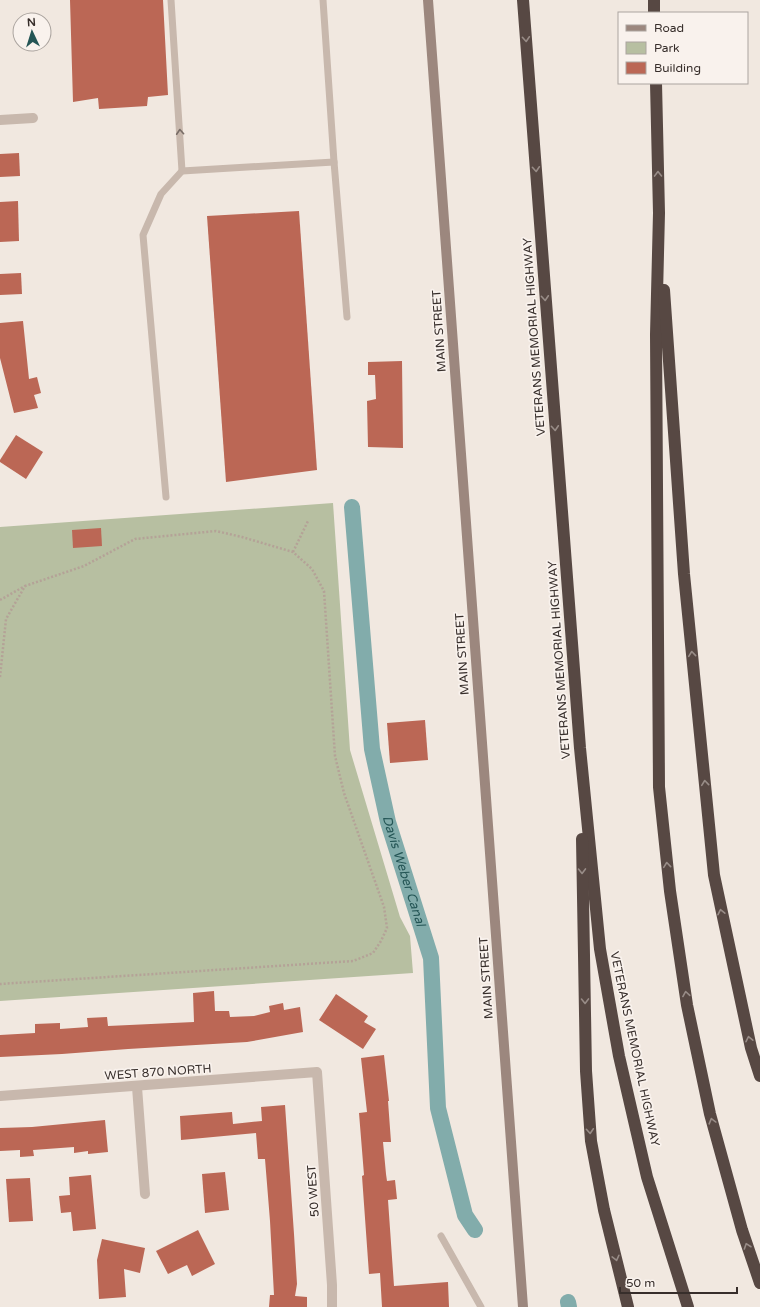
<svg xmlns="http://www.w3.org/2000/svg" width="760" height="1307" viewBox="0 0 760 1307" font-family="'Varela Round',sans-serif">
<rect width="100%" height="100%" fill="#f1e8e0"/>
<!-- green -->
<polygon fill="#b7bfa1" points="333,503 350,750 400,917 410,936 413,973 0,1001 0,527"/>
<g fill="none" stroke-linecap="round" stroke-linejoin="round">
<!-- canal -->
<g stroke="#82acab" stroke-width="16">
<path id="s1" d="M352,507L372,749L388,822L431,958L438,1108L465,1215L475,1230"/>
<polyline points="568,1302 569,1307"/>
</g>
</g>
<!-- building -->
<g fill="#bb6755">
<polygon points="70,0 163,0 168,95 148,97 147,106 99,109 98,98 73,102"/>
<polygon points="19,153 20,176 0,177 0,154"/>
<polygon points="18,201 19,241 0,242 0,202"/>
<polygon points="299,211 317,470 226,482 207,216"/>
<polygon points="21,273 22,294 0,295 0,274"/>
<polygon points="23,321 29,379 37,377 41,393 34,395 38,408 14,413 0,358 0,323"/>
<polygon points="402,361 403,448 368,447 367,401 376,399 375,375 368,375 368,362"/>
<polygon points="16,435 43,452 26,479 0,462 0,460"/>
<polygon points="101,528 102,546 73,548 72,530"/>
<polygon points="425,720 428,760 390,763 387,723"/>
<polygon points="214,991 215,1011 229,1011 230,1017 254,1016 270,1012 269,1006 283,1003 284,1010 300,1007 303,1032 247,1042 128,1049 62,1054 0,1057 0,1035 35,1033 35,1024 60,1023 60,1029 88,1027 87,1018 107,1017 108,1026 194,1022 193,993"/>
<polygon points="336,994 368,1016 364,1022 376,1029 363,1049 319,1020"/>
<polygon points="384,1055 389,1101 388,1101 391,1142 383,1142 386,1174 387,1181 395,1180 397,1199 388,1200 394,1286 448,1282 449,1307 382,1307 380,1273 369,1274 362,1176 364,1175 359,1113 367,1112 361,1058"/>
<polygon points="285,1105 294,1234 297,1284 295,1296 307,1297 307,1307 269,1307 270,1295 274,1295 270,1221 265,1159 258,1159 256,1133 181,1140 180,1116 232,1112 233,1124 262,1121 261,1107"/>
<polygon points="105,1120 108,1152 88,1154 88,1151 74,1153 74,1147 33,1150 34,1156 20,1157 20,1150 0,1151 0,1128 32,1127"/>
<polygon points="225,1172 229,1210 205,1213 202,1174"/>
<polygon points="91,1175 96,1229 73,1231 71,1212 61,1213 59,1196 70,1195 69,1177"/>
<polygon points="30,1178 33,1221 9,1222 6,1179"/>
<polygon points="198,1230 215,1264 192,1276 187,1265 168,1274 156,1251"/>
<polygon points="102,1239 145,1248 140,1273 124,1269 126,1297 99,1299 97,1260"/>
</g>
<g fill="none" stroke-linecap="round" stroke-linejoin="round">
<!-- path -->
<g stroke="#b4a297" stroke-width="2.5" stroke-dasharray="2 2" stroke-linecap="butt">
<polyline points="293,552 308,521"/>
<polyline points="0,600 25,586"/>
<polyline points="0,677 6,619 25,586 84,566 135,539 216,531 242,537 293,552 312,569 324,591 335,756 344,793 384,907 387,928 381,941 373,953 353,961 0,984"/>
</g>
<!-- service -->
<g stroke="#c8b8ad" stroke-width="7">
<polyline points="171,0 182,171"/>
<polyline points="323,0 334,162 347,317"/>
<polyline points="166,497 143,235 161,194 182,171 334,162"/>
<polyline points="441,1236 481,1307"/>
</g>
<!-- minor -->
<g stroke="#c8b8ad" stroke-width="10">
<polyline points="0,120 33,118"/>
<polyline points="137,1087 145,1194"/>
<polyline points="0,1096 317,1072 332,1285 332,1307"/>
</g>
<!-- secondary -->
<polyline stroke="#9c877e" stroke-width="10" points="428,0 523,1307"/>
<!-- motorway -->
<g stroke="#574843" stroke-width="12">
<polyline points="523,0 580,748 600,949 619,1056 647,1177 688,1307"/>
<polyline points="654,0 654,13"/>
<polyline points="656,83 659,213 656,335 659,787 670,891 687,1005 710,1114 742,1230 760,1283"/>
<polyline points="664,290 684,574 714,875 751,1048 760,1076"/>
<polyline points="582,839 586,1071 591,1141 604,1210 628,1307"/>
</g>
</g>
<!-- one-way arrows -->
<defs><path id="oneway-chevron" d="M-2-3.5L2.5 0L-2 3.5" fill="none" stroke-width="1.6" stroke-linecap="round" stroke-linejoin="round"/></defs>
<g stroke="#988c87">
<use href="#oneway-chevron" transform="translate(526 39) rotate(86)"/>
<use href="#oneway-chevron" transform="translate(536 169) rotate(86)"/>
<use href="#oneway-chevron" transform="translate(658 174) rotate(-91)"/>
<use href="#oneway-chevron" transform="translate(545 298) rotate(86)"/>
<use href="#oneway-chevron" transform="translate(555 428) rotate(86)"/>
<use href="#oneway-chevron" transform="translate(692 654) rotate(-96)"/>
<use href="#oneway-chevron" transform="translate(705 783) rotate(-96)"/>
<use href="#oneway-chevron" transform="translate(667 865) rotate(-96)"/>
<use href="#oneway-chevron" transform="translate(582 871) rotate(89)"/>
<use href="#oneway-chevron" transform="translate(721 912) rotate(-102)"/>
<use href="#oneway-chevron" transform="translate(686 994) rotate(-99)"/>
<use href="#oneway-chevron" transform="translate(585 1001) rotate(89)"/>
<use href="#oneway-chevron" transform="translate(749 1039) rotate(-102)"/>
<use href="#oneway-chevron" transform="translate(712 1121) rotate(-105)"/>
<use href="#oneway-chevron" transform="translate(590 1131) rotate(86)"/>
<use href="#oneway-chevron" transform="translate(747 1246) rotate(-109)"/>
<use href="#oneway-chevron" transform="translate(616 1258) rotate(76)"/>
</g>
<use stroke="#786c66" href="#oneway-chevron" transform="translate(180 132) rotate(-94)"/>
<g text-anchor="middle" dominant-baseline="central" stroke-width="3.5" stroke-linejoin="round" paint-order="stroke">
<!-- street labels -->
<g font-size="12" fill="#372e2b" stroke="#f9f2ed">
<text transform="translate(439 331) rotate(-94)">MAIN STREET</text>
<text transform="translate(534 337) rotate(-94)">VETERANS MEMORIAL HIGHWAY</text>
<text transform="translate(462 654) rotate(-94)">MAIN STREET</text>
<text transform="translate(559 660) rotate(-94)">VETERANS MEMORIAL HIGHWAY</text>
<text transform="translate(486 978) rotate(-94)">MAIN STREET</text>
<text transform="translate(635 1049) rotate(78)">VETERANS MEMORIAL HIGHWAY</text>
<text transform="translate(158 1072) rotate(-4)">WEST 870 NORTH</text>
<text transform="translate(313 1191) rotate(-94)">50 WEST</text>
</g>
<!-- water labels -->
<g font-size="13" font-style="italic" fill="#245555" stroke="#f9f2ed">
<text stroke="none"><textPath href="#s1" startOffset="369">Davis Weber Canal</textPath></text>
</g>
</g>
<!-- legend -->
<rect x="618" y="12" width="130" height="72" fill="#f9f2ed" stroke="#aba49f"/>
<rect x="626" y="25" width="20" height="6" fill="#9c877e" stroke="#aba49f"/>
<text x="654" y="32" font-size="12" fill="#372e2b">Road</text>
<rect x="626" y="42" width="20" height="12" fill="#b7bfa1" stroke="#aba49f"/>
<text x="654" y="52" font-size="12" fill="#372e2b">Park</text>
<rect x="626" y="62" width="20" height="12" fill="#bb6755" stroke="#aba49f"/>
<text x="654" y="72" font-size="12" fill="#372e2b">Building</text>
<!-- north arrow -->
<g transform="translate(32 32) rotate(356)"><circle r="19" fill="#f9f2ed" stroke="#aba49f"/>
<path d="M0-3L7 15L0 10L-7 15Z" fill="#245555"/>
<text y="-6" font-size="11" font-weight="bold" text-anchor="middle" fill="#372e2b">N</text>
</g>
<!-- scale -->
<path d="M620 1287v6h117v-6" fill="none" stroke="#372e2b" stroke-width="2"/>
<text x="626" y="1287" font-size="12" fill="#372e2b" stroke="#f9f2ed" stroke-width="3" paint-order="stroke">50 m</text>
</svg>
